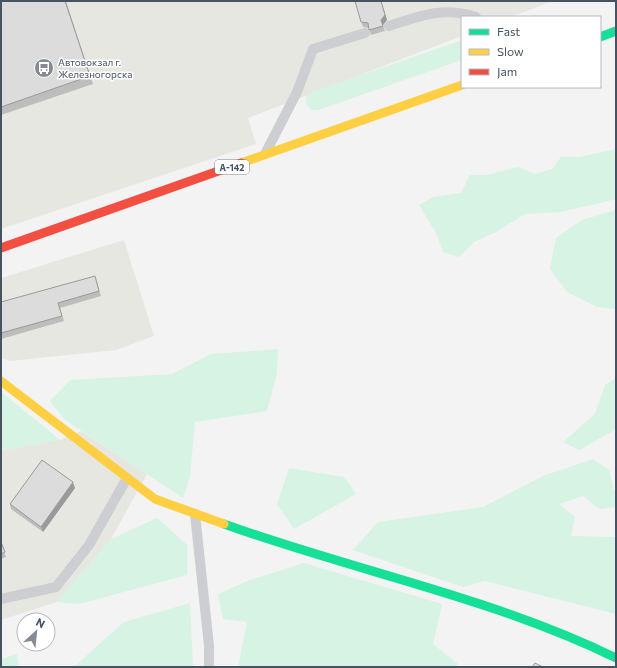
<svg xmlns="http://www.w3.org/2000/svg" width="617" height="668" viewBox="0 0 617 668" font-family="Commissioner,sans-serif">
<rect width="100%" height="100%" fill="#f3f3f3"/>
<!-- commercial -->
<g fill="#e7e7e2">
<polygon points="1,1 553,1 511,17 462,17 462,36 248,118 256,144 1,229"/>
<polygon points="124,240 154,336 116,350 10,361 1,358 1,278"/>
<polygon points="81,431 147,474 111,539 57,602 1,620 1,450 60,440"/>
</g>
<!-- green -->
<g fill="#d6f3e4">
<polygon points="462,40 462,60 318,110 311,110 306,104 306,97 312,92"/>
<polygon points="616,149 616,199 561,212 525,214 496,232 474,242 459,257 443,252 436,233 419,205 433,197 461,193 470,175 487,175 518,167 535,174 552,169 561,157 580,157"/>
<polygon points="616,210 616,309 597,307 567,292 550,269 556,238 582,220"/>
<polygon points="278,349 277,374 267,411 195,422 190,476 183,498 64,419 50,401 70,380 172,374 211,354"/>
<polygon points="616,378 616,428 611,432 579,450 563,442 595,414 605,385"/>
<polygon points="1,392 60,440 1,450"/>
<polygon points="593,459 609,470 614,490 616,490 616,507 599,509 583,496 559,504 575,517 571,536 616,537 616,614 485,581 463,587 353,550 378,522 483,507 543,476"/>
<polygon points="289,468 344,477 356,494 294,529 277,504"/>
<polygon points="157,518 187,545 187,575 79,604 57,602 111,539"/>
<polygon points="304,563 442,604 433,644 458,664 456,667 238,667 247,622 223,619 218,594 247,581"/>
<polygon points="190,603 193,667 74,667 124,622"/>
<polygon points="17,654 19,667 1,667 1,659"/>
</g>
<g fill="none" stroke-linecap="round" stroke-linejoin="round">
<!-- lane -->
<g stroke="#ccced2" stroke-width="10">
<path d="M389,26C420,16 442,6 476,17"/>
<polyline points="266,152 297,92 313,49 365,33"/>
<polyline points="195,514 209,646 209,667"/>
<polyline points="1,599 56,587 89,545 127,478"/>
</g>
<!-- fast -->
<g stroke="#16e098" stroke-width="9">
<polyline points="600,37 616,31"/>
<path d="M224,524C354,571 491,597 616,658"/>
</g>
<!-- slow -->
<g stroke="#ffcf43" stroke-width="9">
<polyline points="241,163 462,85"/>
<polyline points="1,381 155,499 224,524"/>
</g>
<!-- jam -->
<polyline stroke="#f24e42" stroke-width="9" points="1,248 241,163"/>
</g>
<!-- wall -->
<g fill="#bdbdbe">
<polygon points="1,1 66,1 93,84 1,115"/>
<polygon points="355,1 381,1 387,20 383,25 385,31 371,35 369,28 363,27"/>
<polygon points="97,282 101,296 60,308 64,321 1,339 1,302"/>
<polygon points="75,488 43,532 11,509 10,504"/>
<polygon points="1,542 6,557 1,559"/>
</g>
<!-- shaded-wall -->
<g fill="#9a9a9b">
<polygon points="381,1 387,20 383,25 381,20"/>
<polygon points="73,482 75,488 43,532 41,527"/>
</g>
<!-- building -->
<g fill="#dcdcdd" stroke="#9a9a9b">
<polygon points="1,1 65,1 90,76 1,107"/>
<polygon points="355,1 381,1 385,15 381,20 383,26 369,30 368,23 361,22"/>
<polygon points="95,276 99,291 58,303 62,316 1,333 1,302"/>
<polygon points="42,460 73,482 41,527 10,504"/>
<polygon points="1,542 5,552 1,554"/>
<polygon points="535,663 543,667 532,667"/>
</g>
<!-- icons -->
<defs>
<g id="bus-disc" transform="scale(1)"><circle r="9.5" fill="#848b94" stroke="#fff"/><path d="M-5-6H5V4H4V6H2V4H-2V6H-4V4H-5ZM-3.5-4V0h7V-4ZM-3.5 1.2v1.5H-2V1.2ZM2 1.2v1.5H3.5V1.2Z" fill="#fff"/></g>
</defs>
<g fill-rule="evenodd">
<use href="#bus-disc" x="44" y="68"/>
</g>
<g text-anchor="middle" dominant-baseline="central" stroke-width="3" stroke-linejoin="round" paint-order="stroke">
<!-- shield labels -->
<rect fill="#fff" stroke="#7f8790" stroke-width="1" x="215" y="160" width="34" height="14" rx="3"/>
<g font-size="9" font-weight="bold" fill="#485361">
<text x="232" y="167">А-142</text>
</g>
<!-- poi labels -->
<g font-size="10" fill="#485361" stroke="#fff" text-anchor="start">
<text x="58" y="62">Автовокзал г.<tspan x="58" dy="12">Железногорска</tspan></text>
</g>
</g>
<!-- border -->
<rect width="617" height="668" fill="none" stroke="#485361" stroke-width="4"/>
<!-- legend -->
<rect x="461" y="16" width="140" height="72" fill="#ffffff" stroke="#b6bac0"/>
<rect x="469" y="29" width="20" height="6" fill="#16e098" stroke="#b6bac0"/>
<text x="497" y="36" font-size="12" fill="#485361">Fast</text>
<rect x="469" y="49" width="20" height="6" fill="#ffcf43" stroke="#b6bac0"/>
<text x="497" y="56" font-size="12" fill="#485361">Slow</text>
<rect x="469" y="69" width="20" height="6" fill="#f24e42" stroke="#b6bac0"/>
<text x="497" y="76" font-size="12" fill="#485361">Jam</text>
<!-- north arrow -->
<g transform="translate(36 632) rotate(27)"><circle r="19" fill="#ffffff" stroke="#b6bac0"/>
<path d="M0-3L7 15L0 10L-7 15Z" fill="#848b94"/>
<text y="-6" font-size="11" font-weight="bold" text-anchor="middle" fill="#485361">N</text>
</g>
</svg>
